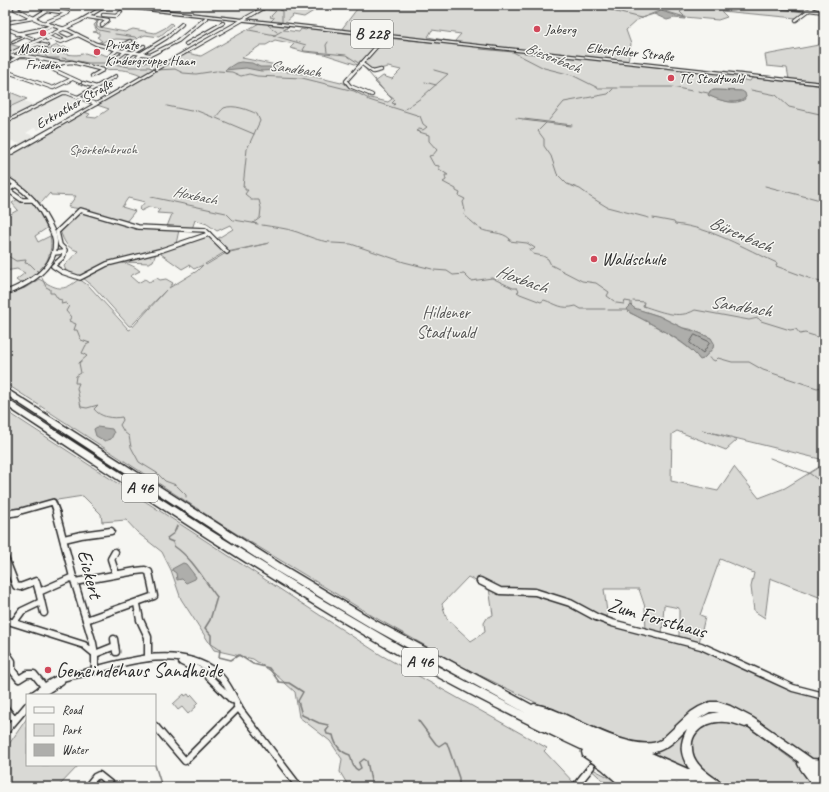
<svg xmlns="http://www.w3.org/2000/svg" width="829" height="792" viewBox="0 0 829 792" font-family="Caveat,sans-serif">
<rect width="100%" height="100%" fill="#f6f6f2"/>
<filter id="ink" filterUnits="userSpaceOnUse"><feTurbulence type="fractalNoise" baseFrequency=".025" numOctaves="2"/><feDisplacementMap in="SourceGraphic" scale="8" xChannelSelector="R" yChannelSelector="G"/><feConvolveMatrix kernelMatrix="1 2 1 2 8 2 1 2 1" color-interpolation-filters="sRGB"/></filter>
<g filter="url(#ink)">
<!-- built -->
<g fill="#e7e7e3">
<polygon points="215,5 268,5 267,10 277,11 270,22 201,15"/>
<polygon points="63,94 83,100 50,117 56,120 38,130 34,128 26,133 37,137 22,145 12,141 5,145 5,123 32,111"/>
<polygon points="24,101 37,106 5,121 5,109"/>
</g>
<!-- green -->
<g fill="#d9d9d5" stroke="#828280" fill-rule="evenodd">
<polygon points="268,5 323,5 304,17 293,15 284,23 270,22 274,18 270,17 276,11 262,9"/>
<path d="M360,5H747L804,12L797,18L721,11L727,17L718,20L685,17L661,10L637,20L626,30L631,44L628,61L341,30ZM432,30L461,34L454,42L428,37Z"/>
<polygon points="93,19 99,20 96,25 99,27 125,32 133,29 155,33 165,28 171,23 173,25 159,37 145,35 134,40 117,39 107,40 99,44 97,43 102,41 97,37 99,36 99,33 93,32 97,31 94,25 97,22"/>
<path d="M261,22L289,26L284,30L299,32L301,29L306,30L308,28L382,38L358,65L324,54L305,52L290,48L294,44L275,40L266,45H261L242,58L281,66L286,69L287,72L304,74L341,83L342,82L351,88L368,94L369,96L367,100L370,98L388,102L392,99L375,82L383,76L392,79L401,70L388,67L371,71L362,63L387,38L473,46L738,76L744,80L750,81L752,78H757L824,86V460L702,430L737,440L726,450L677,431L672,434L671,481L718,491L734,467L759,498L785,488L824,464V599L770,578L765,618L754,611L751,587L754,573L720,559L700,615L705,617L699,643L679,638V608L664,605L662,635L646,631L645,607L639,589H604L608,620L612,626L699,647L795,691L824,700L823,760L815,761L738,710L712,703L697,708L687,715L670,733L655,744L638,745L547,708L463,667L376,618L227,528L5,383V295L25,288L39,279C57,289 62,293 79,279L89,286L129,330L131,329L166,290L131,326H129L93,286L83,278C102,266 120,254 140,271L130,276L138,283L145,279L149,282L157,278L160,280L166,279L173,283L169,288L197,271L203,265L194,269L189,265L182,269L161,254V252L208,235L225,252L205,264L206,265L226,253L269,243L227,252L215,240L233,229L230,225L217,231L207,224L195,220L192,229H166L172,214L157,213L160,209L149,207L141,211L139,209L145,202L128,198L122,207L135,211L125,223L81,209L68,207L76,196L51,195L50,193L41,203H40L22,186L5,174V157L84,112L90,114L87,117L96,118L109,109L97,105L98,103L187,53L201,56ZM711,90L741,91L745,99C736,106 718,100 708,95ZM632,306L633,308L659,316L683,328L690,329L711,338L713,348L703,359H699C694,347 644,319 630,313ZM468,577L489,588L493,615L487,618L484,623L485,632L471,641L447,619L442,604Z"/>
<path d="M5,43L39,52L50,49L54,51L51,48L57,45L61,48L64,47L70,49L63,53C69,55 79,56 85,53L94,56L98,53L121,60L163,64L140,77H139L141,75C128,69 116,69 102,70C93,71 78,64 69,62C53,59 36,58 19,55L21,54L12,52L5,55Z"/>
<polygon points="824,44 824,83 789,79 787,68 767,66 765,55"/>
<polygon points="5,90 27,99 5,109"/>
<path d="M18,199L30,200L39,212L47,228L35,236L38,242L50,236C55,256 40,277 20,283L16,280L25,273L17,269L5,271V217L18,210L12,203Z"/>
<path d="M82,211L135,227L179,230L176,244L157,251L153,261L149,263L125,262L126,259L107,264L79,277L67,273L64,266L78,251C65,247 65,242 60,231Z"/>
<polygon points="5,410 381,655 547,748 544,751 575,784 573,787 349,787 340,772 342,759 330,741 299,717 295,692 275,674 253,659 214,650 181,599 171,570 162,552 138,533 126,520 102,522 101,514 83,496 51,501 5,514"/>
<polygon points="184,694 185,696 188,694 190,697 192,695 198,702 195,705 196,707 188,714 182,707 178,710 173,704"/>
<polygon points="709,709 733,715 687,732 697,773 635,749 649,750"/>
<polygon points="27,718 27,765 79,765 58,787 13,787 5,781 5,750"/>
<polygon points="722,720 743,724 748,727 806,770 814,787 730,787 706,774 698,767 691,754 692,736 696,731 707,724"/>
<polygon points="587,766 612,779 621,787 610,787"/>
</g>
<!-- water -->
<g fill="#aeaeab" stroke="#7a7a78">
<polygon points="661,11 686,18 686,19 674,18 667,20 654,14"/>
<polygon points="241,62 252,63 260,67 270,67 278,70 261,71 246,68 225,70 236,63"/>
<path d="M716,90L742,91L745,93L746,97C737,106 720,101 708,95L710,91Z"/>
<path d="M631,305L634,308L659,316L683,328L697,332L711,338L714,343L713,348L703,359L700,360C686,340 651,324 629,312L627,309Z"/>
<polygon points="97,427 112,429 114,433 111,439 105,441 96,436 94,429"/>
<polygon points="183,563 186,564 196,577 195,579 186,583 182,579 177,580 176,573 173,571 172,569"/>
</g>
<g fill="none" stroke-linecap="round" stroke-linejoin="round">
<!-- shore -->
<polygon stroke="#5f5f5e" stroke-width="1" points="695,335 710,342 703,353 690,343"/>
<!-- stream-far1 -->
<g stroke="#7a7a78" stroke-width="1">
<polyline points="600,5 616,12 641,18 654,14"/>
<polyline points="656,5 652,7 661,8"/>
<polyline points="686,7 722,9"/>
<polyline points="279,10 282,11 282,23"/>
<polyline points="725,10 737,6"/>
<polyline points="683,17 684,16 680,12 685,8"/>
<polyline points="95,19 98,21 96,27 99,30 109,32"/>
<polyline points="268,25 277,32"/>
<polyline points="249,30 275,35"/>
<polyline points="115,34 135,37 137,39"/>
<polyline points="273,36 287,28 287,26 281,25"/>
<polyline points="275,36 306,45 303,50 304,51 346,55 360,64"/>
<polyline points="5,47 9,49"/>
<polyline points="480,49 513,52 544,68 572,75 598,88 618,88"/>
<polyline points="18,52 42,53 48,58 59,58"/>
<polyline points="327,52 326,45 328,42"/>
<polyline points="62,58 88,63 109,63 129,67 149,67 156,70 175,69 183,73 196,74 216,71"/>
<polyline points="363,66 386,93"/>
<polyline points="218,71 232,72 241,76 249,74 257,76 302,78 354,91 367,98"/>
<polyline points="425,82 436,85"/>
<polyline points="620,87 672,87 692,91"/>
<polyline points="751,90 776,95 789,107 824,115"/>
<polyline points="698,91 708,93"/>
<polyline points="387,94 395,100 392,103 395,104 394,105"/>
<polyline points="422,97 448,74 434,70"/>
<polyline points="369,100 420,116 423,124 427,127 423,130 419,129 416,131 429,135 429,141 437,150 433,155 429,156 434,165 439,166 439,168"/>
<path d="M167,106L191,111L195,110L215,118C218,115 221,110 224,108C233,104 249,110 257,114L260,121L247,149L243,187H245V190H248L245,194L251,199"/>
<polyline points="405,109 421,98"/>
<polyline points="216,118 254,134"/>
<polyline points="516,118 572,125"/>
<polyline points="523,120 571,126"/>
<polyline points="549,120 564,102 608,94 613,89"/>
<polyline points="546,123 538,131 544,139 544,146 551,156 557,174 567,184 580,189 587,194"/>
<polyline points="439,169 448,175 445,175 446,180 443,182 456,189 456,191 460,193 459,196 465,199 463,202 465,211 464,215 478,227"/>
<polyline points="765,186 807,197"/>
<polyline points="589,196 607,207 649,218"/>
<polyline points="151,197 226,213 233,220"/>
<polyline points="809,197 824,201"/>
<polyline points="251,200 253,200"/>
<path d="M653,218L674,222L675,224C712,228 744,248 777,263L776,266L814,280"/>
<polyline points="234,220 258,224"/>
<polyline points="253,223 260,218 261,208 259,200 254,200"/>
<path d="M262,225C273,227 286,228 297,232C308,236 318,241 330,242"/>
<path d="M480,229C490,234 502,231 510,239L509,241L527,243L535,248L533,250L529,249L533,254L543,256L548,259L551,265L582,281L596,283L609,292L607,296L614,301"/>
<polyline points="332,243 351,244 404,262 432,269"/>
<polyline points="5,252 8,253"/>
<polyline points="8,256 16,261 26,260 25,263 30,264 38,272"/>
<path d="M434,270L447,271L453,275L464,274L471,281L492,278L513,288H517L519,291L517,292L520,294L541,302L544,300C557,304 561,310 576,306L581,309H605"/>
<path d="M42,278L46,287L50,289V293H54L58,299L62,300L61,304L66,303L69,306L66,311L71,317L69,321L76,324L74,330H77L81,340L90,343L86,345L82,353L87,356L79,363L81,373L76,376L75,383H79L77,388L81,407L87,408L98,405L94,409C100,417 112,419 122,417L123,420L120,425L124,432L129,436L131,447L139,462L157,473L165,481L176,485L186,495V497"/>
<polyline points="817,281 824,283"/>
<path d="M633,301L644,302L643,306C660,311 678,320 695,310L749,320L758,318L761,321L790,330L796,329L800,334L805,333L824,339"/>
<polyline points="616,303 624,304 625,301 631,302 631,305"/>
<polyline points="608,310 627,310"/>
<polyline points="709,358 715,361 718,358 732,362 749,362 763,370 817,388 824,387"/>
<polyline points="770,458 809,473 824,484"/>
</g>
<!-- stream -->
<g stroke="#7a7a78" stroke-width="1.5">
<path d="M177,526L174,533L167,538L168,540L173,542L174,546C193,559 203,579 217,597L210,620L205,628L211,635V644L220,650L219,657L231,660L239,655L253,664L269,668L279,682L289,683L303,692L298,701L302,715L319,723L328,725L329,727L326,731L327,734L333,735C335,745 340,752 350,755C352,761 352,767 358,770L361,768L359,763L364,759L367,761L371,781L374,787"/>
<polyline points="418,720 436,744 439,746 445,742 447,743 459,778 459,787"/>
<polyline points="155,765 162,787"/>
</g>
<!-- minor-far3 casing -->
<g stroke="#2b2b2b" stroke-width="4.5">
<g id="minor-far3">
<polyline points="23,5 15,9 44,23 68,30 96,44 123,51 150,55 178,41 206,18"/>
<polyline points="773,5 824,12"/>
<polyline points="103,15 116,16 121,12"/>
<polyline points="88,17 108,20 102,25"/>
<polyline points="34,18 54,5"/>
<polyline points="796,20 816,5"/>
<polyline points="5,23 33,18"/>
<polyline points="44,23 68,13 46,10"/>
<polyline points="5,28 33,39"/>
<polyline points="17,34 46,28 52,25"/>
<polyline points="58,34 68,39"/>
<polyline points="47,39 50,38 61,42 78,35"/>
<polyline points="13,42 25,36"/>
<polyline points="186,44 223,23"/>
<polyline points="30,47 38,44 47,46"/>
<polyline points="115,49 130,41"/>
<polyline points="123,51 136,44"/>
<polyline points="132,53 144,46"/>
<polyline points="140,54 166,38 182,24"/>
<polyline points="5,56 80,21 107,5"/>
<polyline points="8,56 26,56 62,63 72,62 103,70"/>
<polyline points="110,56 117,50"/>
<polyline points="117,58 125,52"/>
<polyline points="126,59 133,53"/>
<polyline points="135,60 141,54"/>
<polyline points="62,63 54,68 54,70 80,82"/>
<polyline points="361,63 373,72 381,70"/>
<polyline points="5,64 18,57"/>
<polyline points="156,69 269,5"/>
<polyline points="5,71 53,88 72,79"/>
<polyline points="92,76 103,70"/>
<polyline points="83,83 96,87 116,76"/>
<polyline points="372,95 350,86 346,81 386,36"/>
<polyline points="78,97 96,87"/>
<polyline points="5,122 63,93 67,93 96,104"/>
<polyline points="51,130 153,71"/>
</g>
</g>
<!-- minor-far2 casing -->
<g stroke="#2b2b2b" stroke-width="6">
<g id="minor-far2">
<polyline points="5,156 53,129"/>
<polyline points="16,185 8,190 22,200 33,200"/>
<polygon points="80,210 138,227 205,230 209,234 159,251 107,264 80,278 62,272 53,266 63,257 65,250 60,245 57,232"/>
<polyline points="209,234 227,252"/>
<polyline points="54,253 64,252"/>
</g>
</g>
<!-- minor-far1 casing -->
<g stroke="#2b2b2b" stroke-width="8">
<polyline id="minor-far1" points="14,513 53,502 57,513"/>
</g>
<!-- minor casing -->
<g stroke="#2b2b2b" stroke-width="9">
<g id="minor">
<polyline points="56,512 73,577 93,643 95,654 95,671"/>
<polyline points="5,514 18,512"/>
<polyline points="64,539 81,535 111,531"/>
<polyline points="115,552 111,559 116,574"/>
<polyline points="5,558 16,586 20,587 36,581 39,592 73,577"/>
<polyline points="480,581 500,591 535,592 570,603 596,617 612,623 701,646 793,688 824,696"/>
<polyline points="75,582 136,571 145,570 149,572 154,596 86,620"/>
<polyline points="39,592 44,613"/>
<polyline points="137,604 140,620 148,637 148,658"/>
<polyline points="5,620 84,645 95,654 115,646"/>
<polyline points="14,622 22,611 41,602"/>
<polyline points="114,639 116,652"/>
<polyline points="5,651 12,661 12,670 19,679 27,674 34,674 42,684"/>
<polyline points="182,662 205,673 232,700"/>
<path d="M33,695C40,690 48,684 56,680C66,676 78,675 88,672C127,661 179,645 215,672C226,680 232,695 239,707"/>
<polyline points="39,695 61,681"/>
<polyline points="237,706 299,787"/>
<polyline points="5,708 13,718 16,718"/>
<polyline points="155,726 185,761 239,707"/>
<polyline points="5,732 27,706"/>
<polyline points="87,787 95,777 99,775 114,787"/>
<polyline points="575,787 591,767"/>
</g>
</g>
<!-- major casing -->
<g stroke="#2b2b2b" stroke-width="2.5">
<g id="major">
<polygon points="108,5 117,5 824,83 824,85 109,6"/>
<path d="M5,176C21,184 36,198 45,213C49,221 57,232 57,241C59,269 28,287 5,295V291C26,283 55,268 53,241C52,235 49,229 46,224C36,201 24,193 5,179Z"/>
</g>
</g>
<!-- highway casing -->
<g stroke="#2b2b2b" stroke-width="3">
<path id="highway" d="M5,388L284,566L376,621L532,705L534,704C539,705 544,706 549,708C575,717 635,755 661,740L691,712L699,707L710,702H718L730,706L753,718L812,759L824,760V779L819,777L823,787H813C809,778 802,773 798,764L799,762L748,726L745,727C729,720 709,718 696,733C693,737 691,742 692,748C692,761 703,770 713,777C717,780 722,782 724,787H705L692,781L697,783L698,787H682L676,784L677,787H661L654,784L655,787H639L633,784L634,787H622L602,769L583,756L582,752L583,750C506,714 431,675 358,631C238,560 122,482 5,405V398L211,531L314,595L418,656L526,713L370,627L278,572L5,394ZM710,712H719L709,714L698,719ZM687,729C679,745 680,755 690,770L651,753C667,750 676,740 687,729Z"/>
</g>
<!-- minor-far3 -->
<use href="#minor-far3" stroke="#f6f6f2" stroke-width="2.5"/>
<!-- minor-far2 -->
<use href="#minor-far2" stroke="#f6f6f2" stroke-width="3.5"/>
<!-- minor-far1 -->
<use href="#minor-far1" stroke="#f6f6f2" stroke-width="4.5"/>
<!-- minor -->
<use href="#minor" stroke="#f6f6f2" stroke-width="6"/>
<!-- major -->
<use href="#major" fill="#f6f6f2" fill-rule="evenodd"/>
<!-- highway -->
<use href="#highway" fill="#f6f6f2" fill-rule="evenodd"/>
</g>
</g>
<!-- markers -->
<g fill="#d1495b" stroke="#f6f6f2" stroke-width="1.5">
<circle cx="537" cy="29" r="4"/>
<circle cx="43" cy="33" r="4"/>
<circle cx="97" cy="52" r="4"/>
<circle cx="671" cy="78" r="4"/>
<circle cx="594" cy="259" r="4"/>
<circle cx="48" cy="670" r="4"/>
</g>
<g text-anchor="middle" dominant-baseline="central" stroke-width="3" stroke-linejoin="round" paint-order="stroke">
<!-- far-poi labels -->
<g font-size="14" fill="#2b2b2b" stroke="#f6f6f2" text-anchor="start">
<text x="545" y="29">Jaberg</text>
<text x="105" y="44">Private<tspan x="105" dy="16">Kindergruppe Haan</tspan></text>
<text x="43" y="48" text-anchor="middle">Maria vom<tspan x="43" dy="16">Frieden</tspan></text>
<text x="679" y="78">TC Stadtwald</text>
</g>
<!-- far-street labels -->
<g font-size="14" fill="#2b2b2b" stroke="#f6f6f2">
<text transform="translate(630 52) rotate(6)">Elberfelder Straße</text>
<text transform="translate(74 104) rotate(-30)">Erkrather Straße</text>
</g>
<!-- far-park labels -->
<g font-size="14" fill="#565656" stroke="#f6f6f2">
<text x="103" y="149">Spörkelnbruch</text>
</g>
<!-- far-water labels -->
<g font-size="15" font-style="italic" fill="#525251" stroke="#f6f6f2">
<text transform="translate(553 58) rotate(22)">Biesenbach</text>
<text transform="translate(295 69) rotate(8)">Sandbach</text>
<text transform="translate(195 196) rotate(12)">Hoxbach</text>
</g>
<!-- shield labels -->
<g fill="#f6f6f2" stroke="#686867" stroke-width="1">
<rect x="351" y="20" width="42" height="28" rx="3"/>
<rect x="122" y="474" width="36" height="28" rx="3"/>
<rect x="402" y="648" width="36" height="28" rx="3"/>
</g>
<g font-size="16" font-weight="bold" fill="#2b2b2b">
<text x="372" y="34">B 228</text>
<text x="140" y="488">A 46</text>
<text x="420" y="662">A 46</text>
</g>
<!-- poi labels -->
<g font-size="17" fill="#2b2b2b" stroke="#f6f6f2" text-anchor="start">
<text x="602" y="259">Waldschule</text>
</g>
<!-- park labels -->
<g font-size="17" fill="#565656" stroke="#f6f6f2">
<text x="446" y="312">Hildener<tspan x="446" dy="20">Stadtwald</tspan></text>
</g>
<!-- water labels -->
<g font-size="18" font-style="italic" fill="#525251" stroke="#f6f6f2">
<text transform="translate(741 234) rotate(23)">Bürenbach</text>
<text transform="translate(522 279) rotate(20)">Hoxbach</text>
<text transform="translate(741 306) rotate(9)">Sandbach</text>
</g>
<!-- near-street labels -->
<g font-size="20" fill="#2b2b2b" stroke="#f6f6f2">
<text transform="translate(90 574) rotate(75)">Eickert</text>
<text transform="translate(657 618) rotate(16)">Zum Forsthaus</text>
</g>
<!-- near-poi labels -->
<g font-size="20" fill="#2b2b2b" stroke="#f6f6f2" text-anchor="start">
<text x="56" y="670">Gemeindehaus Sandheide</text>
</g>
</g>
<!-- margin -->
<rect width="829" height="792" fill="none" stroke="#f6f6f2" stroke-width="20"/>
<rect x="10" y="10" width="809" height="772" fill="none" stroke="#2b2b2b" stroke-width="1.5" filter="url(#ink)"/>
<!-- legend -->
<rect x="26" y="694" width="130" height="72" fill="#f6f6f2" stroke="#a5a5a2"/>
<rect x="34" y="707" width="20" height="6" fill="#f6f6f2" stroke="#a5a5a2"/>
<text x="62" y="714" font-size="12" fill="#2b2b2b">Road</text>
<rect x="34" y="724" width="20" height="12" fill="#d9d9d5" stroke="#a5a5a2"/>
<text x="62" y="734" font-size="12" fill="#2b2b2b">Park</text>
<rect x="34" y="744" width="20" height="12" fill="#aeaeab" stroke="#a5a5a2"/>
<text x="62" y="754" font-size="12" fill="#2b2b2b">Water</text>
</svg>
